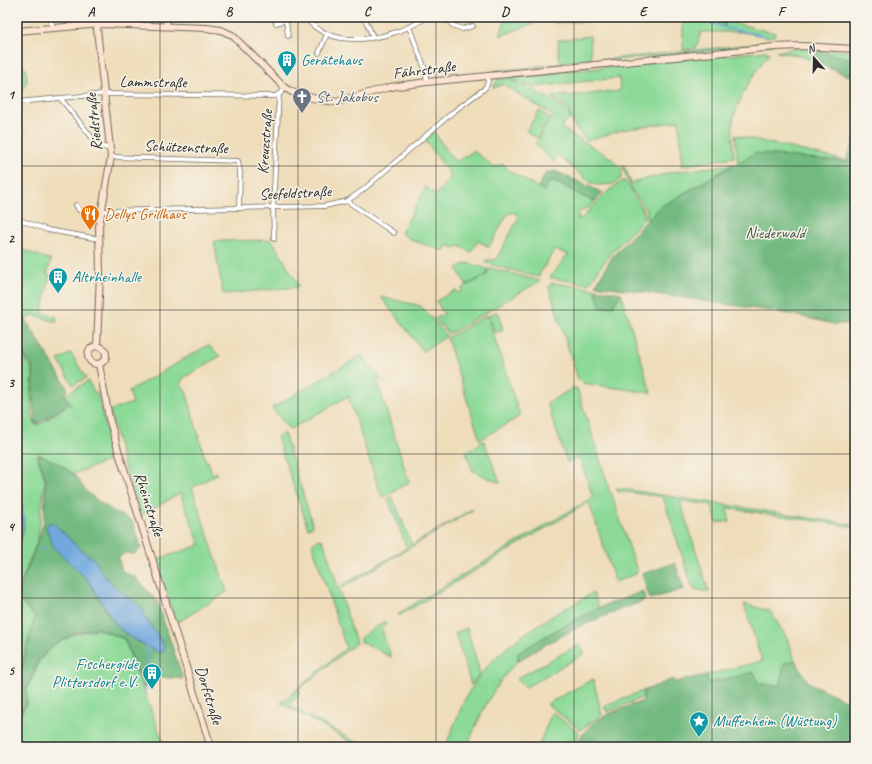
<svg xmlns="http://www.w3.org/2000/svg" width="872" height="764" viewBox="0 0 872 764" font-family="Caveat,sans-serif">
<rect width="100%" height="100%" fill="#f7f3e8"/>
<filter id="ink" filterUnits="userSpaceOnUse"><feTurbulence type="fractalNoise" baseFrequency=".025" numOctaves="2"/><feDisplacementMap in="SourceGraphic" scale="8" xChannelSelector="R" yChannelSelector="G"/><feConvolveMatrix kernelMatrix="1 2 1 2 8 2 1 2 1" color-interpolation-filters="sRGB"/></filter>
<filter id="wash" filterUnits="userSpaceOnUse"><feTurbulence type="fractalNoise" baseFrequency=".012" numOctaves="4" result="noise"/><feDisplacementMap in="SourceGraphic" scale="16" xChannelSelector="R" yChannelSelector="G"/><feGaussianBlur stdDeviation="0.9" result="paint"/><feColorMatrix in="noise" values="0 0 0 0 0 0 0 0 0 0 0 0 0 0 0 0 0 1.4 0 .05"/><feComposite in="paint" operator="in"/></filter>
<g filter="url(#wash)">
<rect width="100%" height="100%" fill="#efddba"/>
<!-- green -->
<g fill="#8dda98" stroke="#5c8262">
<polygon points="506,17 551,17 500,36"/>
<polygon points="553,17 588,17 588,21 555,23"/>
<polygon points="674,17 686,17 724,27 726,21 775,33 774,36 769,37 741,32 701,32 696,48 683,50 683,22"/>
<polygon points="590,36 591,59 562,62 559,60 558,40"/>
<polygon points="17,40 23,68 26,68 27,81 21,92 19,91 17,93"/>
<polygon points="773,40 773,45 492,72 494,71 754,44"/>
<polygon points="797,48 855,52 855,59 816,52 813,61 799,55 776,52"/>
<path d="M767,51L769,53L768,55C755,71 735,103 733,123C732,134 733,146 734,157L683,166L679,121L622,130L587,141L576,129L567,108L552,97L620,91L619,78L534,87L509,79C526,89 565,100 571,119L565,122L561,128L611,158L621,168L622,177L614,184L598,185L589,182L558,155L553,162L535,144L553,116L503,84L494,88L493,87L499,78L508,79L509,77Z"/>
<polygon points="539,111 550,118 537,138 526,131"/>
<polygon points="434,132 455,162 474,151 493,167 503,164 511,172 544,191 551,180 594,202 590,207 580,211 577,218 581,219 607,192 622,181 625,181 643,210 645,214 643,220 609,255 589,284 550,278 568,254 554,250 538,277 485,263 486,260 496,260 519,217 513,212 507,215 489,247 478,241 471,252 459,246 454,248 447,245 444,251 414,241 401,233 426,187 436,195 451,176 425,140"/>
<polygon points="735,135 846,161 855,138 855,146 848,162 755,154 738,163"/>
<polygon points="734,164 660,207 647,220 647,211 631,188 622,166 624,165 631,183 673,172"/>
<polygon points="272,240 299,286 298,287 223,294 214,241"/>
<polygon points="17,248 51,260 47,274 50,275 42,313 57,317 56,322 33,315 17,325"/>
<polygon points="467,263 488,269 486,275 466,285 457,268"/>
<polygon points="490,268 540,281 449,334 435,319 444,314 436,301 456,290 458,293 462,291 462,288 487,275"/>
<polygon points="552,283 595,289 601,308 613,306 621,293 651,393 582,383 578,379 549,287"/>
<polygon points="381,297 421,306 447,336 423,351"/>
<polygon points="496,312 499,313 503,331 494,332 489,315"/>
<polygon points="487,315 520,416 480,440 447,338"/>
<polygon points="17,335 24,358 31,366 33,378 31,393 32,413 35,425 41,424 69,404 72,407 65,395 88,381 95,393 97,392 113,459 74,474 40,454 37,455 45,480 38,539 17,593 17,403 21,424 17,399"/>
<polygon points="208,345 220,356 182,379 183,381 180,383 186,391 206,462 208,461 212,474 216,472 217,474 192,488 227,592 178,622 175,620 156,560 200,545 180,493 141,516 122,459 110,410 133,403 129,391"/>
<polygon points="71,353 86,378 73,385 58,360"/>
<polygon points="362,355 381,379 377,381 409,482 382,498 348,396 291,429 287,427 272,408"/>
<polygon points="573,388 577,388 609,488 608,491 611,492 637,571 636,574 615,582 589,502 399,616 399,613 593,497 579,457 567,462 547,403"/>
<polygon points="284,433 313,526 308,528 277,437"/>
<polygon points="484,441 500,483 473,471 466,452"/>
<polygon points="617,488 855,525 855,527 726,508 730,521 717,523 712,505 680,501 709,592 693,589 663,497 617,491"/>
<polygon points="392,496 412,545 472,509 473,510 342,588 341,586 407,548 388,499"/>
<polygon points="319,539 323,540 356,643 298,690 301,693 288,705 365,747 360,747 353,743 347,747 351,742 281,703 346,648 312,544"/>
<path d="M593,593L599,608L556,630L518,653V661C494,683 479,717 467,747H445C452,731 458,715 465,699C491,647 544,621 593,593Z"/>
<polygon points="17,599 35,617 17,684"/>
<polygon points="744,604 770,611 787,638 795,660 784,663 781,686 758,683 754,672 709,684 706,675 762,661"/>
<polygon points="385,621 386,624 381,627 391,657 361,642 361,637"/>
<polygon points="467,628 480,673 471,685 455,633"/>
<polygon points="97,629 124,639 165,747 17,747 17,720 27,703 27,689 40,660 54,645 75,634"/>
<polygon points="580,644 584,654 526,687 516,679"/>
<polygon points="593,679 602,715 580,730 547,704"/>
<polygon points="643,691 643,697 607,712 604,706"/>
<polygon points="552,712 579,733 574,747 538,747"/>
</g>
<!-- forest -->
<g fill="#72ba80" stroke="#4e7256" fill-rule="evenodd">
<polygon points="686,17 716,17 726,21 724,27"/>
<polygon points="816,52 855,59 855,77 843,74 813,61"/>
<polygon points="855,146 855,324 833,324 791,314 596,285 612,257 660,207 755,153 848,162"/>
<polygon points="555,171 603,193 594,202 551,180 544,191 538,187 546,173"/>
<polygon points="595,289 621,293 613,306 601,308"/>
<polygon points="26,320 68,389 64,395 69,403 41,422 36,424 32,394 34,378 32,365 25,358 17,333 17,326"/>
<path d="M38,455C45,455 69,469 75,476C80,481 83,488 88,493C102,505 116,513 132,521L141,548L135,554L125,553L118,558L122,571L136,578L157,601L183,679L149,676L144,688L125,639L97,628L74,633L53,645L39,660L26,689V703L17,718V684L35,616L17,597V595L40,536L44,520L46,480ZM53,523L81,550L95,560L102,573L115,587L142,608L144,616L163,643L165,650L159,653C145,645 128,638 117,626C104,612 98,592 85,577C67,556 56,557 46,527Z"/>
<polygon points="675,563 684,589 650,599 642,574"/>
<path d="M643,591L645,598L644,601C599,616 557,636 518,661V653L556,630L599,608Z"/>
<path d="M795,660L808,682L855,705V747H577C583,719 619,710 643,701V691L673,679L674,682L706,675L709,683L754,672L758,683L780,686L784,663Z"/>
</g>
<!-- water -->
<g fill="#6fa8de" stroke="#4d6a84">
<path d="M17,442C18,451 21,459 21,467C21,475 19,482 20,490C22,509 28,531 17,548Z"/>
<path d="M49,523H53L81,550L95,560L102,573L115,587L142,608C145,623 160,634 165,650L159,653L127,635L117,626L86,578L54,548L46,527Z"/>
</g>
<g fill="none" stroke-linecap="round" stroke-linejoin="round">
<!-- stream -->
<g stroke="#6fa8de" stroke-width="1.5">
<polyline points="689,17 727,28 766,36"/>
<polyline points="506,22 528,17"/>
<polyline points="23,515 26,520"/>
<polyline points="42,551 45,547"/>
<polyline points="146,691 147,645"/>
</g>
</g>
</g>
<g filter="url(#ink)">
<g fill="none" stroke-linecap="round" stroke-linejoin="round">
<!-- street casing -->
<g stroke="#70695d" stroke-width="5.5">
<g id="street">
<polyline points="50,17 53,28"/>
<path d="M305,17C333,53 394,39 427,17"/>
<polyline points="364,17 373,37"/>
<polyline points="449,17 452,25 463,29 473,26"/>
<polyline points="286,21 288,36"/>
<polyline points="276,23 298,17"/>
<polyline points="99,24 99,17"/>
<polyline points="409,27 425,69 427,82"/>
<polyline points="319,53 327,34"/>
<polyline points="61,99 98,145 110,149"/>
<polyline points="17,102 104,94 275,96 281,93 285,88"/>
<polyline points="111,157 238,161 240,172 239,207"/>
<polyline points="347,201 394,233"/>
<polyline points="76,205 79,210 100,216"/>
<polyline points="101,211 325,206 347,201 363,190 453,112 484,89 487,85 489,76"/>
<polyline points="17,219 48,230 99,239"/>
<polyline points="274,239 273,208 279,94"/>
</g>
</g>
<!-- secondary casing -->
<g stroke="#70695d" stroke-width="8">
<g id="secondary">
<polyline points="166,26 167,17"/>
<polyline points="17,31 101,24 206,28 221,30 232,35 285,88 292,92 320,100 336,102 390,87 427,82 775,47 801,46 855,49"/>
<circle cx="97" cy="355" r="9"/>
<polyline points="97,346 100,273 99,226 111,157 97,29 99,24"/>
<polyline points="99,364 109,418 119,453 211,747"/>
</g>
</g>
<!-- street -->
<use href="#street" stroke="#fff" stroke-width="4"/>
<!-- secondary -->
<use href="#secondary" stroke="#fde4d0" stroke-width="6"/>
</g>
</g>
<!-- grid -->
<path fill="none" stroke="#2b2b2b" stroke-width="1" stroke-opacity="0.55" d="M160,17V747M298,17V747M436,17V747M574,17V747M712,17V747M17,166H855M17,310H855M17,454H855M17,598H855"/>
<!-- icons -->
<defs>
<g id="building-pin" transform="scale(1)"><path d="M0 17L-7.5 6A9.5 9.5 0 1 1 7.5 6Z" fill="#0f9aa8" stroke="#f7f3e8"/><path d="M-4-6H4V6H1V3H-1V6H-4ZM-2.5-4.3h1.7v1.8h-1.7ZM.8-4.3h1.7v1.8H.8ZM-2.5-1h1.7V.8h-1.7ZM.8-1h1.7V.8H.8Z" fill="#fff"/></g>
<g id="church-pin" transform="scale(1)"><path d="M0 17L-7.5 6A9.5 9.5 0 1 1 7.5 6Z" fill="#6b7280" stroke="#f7f3e8"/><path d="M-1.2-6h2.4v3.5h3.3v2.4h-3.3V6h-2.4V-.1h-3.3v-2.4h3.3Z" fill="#fff"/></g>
<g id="restaurant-pin" transform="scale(1)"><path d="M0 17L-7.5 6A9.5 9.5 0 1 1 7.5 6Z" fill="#e8710a" stroke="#f7f3e8"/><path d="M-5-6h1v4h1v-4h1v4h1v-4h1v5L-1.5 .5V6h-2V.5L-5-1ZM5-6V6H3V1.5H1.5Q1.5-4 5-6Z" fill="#fff"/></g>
<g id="sight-pin" transform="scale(1)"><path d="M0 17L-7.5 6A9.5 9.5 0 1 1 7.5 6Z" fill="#0f9aa8" stroke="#f7f3e8"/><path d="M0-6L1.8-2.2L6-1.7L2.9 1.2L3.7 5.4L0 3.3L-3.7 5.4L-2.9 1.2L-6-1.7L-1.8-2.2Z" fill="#fff"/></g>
</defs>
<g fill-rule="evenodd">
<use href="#building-pin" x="287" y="60"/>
<use href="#church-pin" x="302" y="97"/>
<use href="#restaurant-pin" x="90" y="214"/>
<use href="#building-pin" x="58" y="277"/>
<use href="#building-pin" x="152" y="673"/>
<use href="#sight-pin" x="699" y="721"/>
</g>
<g text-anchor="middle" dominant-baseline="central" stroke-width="3" stroke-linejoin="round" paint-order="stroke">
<!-- culture labels -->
<g font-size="16" fill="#0d838f" stroke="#f7f3e8" text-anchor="start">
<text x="301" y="60">Gerätehaus</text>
<text x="72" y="277">Altrheinhalle</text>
<text x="138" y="664" text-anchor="end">Fischergilde<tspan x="138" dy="18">Plittersdorf e.V.</tspan></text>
<text x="713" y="721">Muffenheim (Wüstung)</text>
</g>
<!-- street labels -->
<g font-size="16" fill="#2b2b2b" stroke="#f7f3e8">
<text transform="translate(424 70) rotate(-7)">Fährstraße</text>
<text transform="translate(153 82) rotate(1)">Lammstraße</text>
<text transform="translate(94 122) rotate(-96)">Riedstraße</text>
<text transform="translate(265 142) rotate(-86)">Kreuzstraße</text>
<text transform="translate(186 147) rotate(2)">Schützenstraße</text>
<text transform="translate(295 193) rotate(-3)">Seefeldstraße</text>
<text transform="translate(149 504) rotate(72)">Rheinstraße</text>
<text transform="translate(209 695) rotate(73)">Dorfstraße</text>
</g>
<!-- worship labels -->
<g font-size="16" fill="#5b616d" stroke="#f7f3e8" text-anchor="start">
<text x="316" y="97">St. Jakobus</text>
</g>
<!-- food labels -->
<g font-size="16" fill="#c56008" stroke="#f7f3e8" text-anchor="start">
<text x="104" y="214">Dellys Grillhaus</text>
</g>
<!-- park labels -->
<g font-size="16" fill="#445746" stroke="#f7f3e8">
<text x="775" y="233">Niederwald</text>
</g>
</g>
<!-- margin -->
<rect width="872" height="764" fill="none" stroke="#f7f3e8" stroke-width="44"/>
<!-- north arrow -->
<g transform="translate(814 58) rotate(340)" stroke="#f7f3e8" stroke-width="3" paint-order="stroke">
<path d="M0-3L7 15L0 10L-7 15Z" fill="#2b2b2b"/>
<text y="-6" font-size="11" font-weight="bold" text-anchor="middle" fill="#2b2b2b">N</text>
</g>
<rect x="22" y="22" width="828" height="720" fill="none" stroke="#2b2b2b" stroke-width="1.5"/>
<g font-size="13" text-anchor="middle" font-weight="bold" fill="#2b2b2b">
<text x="91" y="16">A</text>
<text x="229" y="16">B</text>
<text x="367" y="16">C</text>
<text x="505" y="16">D</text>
<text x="643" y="16">E</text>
<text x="781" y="16">F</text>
<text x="11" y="99">1</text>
<text x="11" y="243">2</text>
<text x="11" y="387">3</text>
<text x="11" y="531">4</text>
<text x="11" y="675">5</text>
</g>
</svg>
